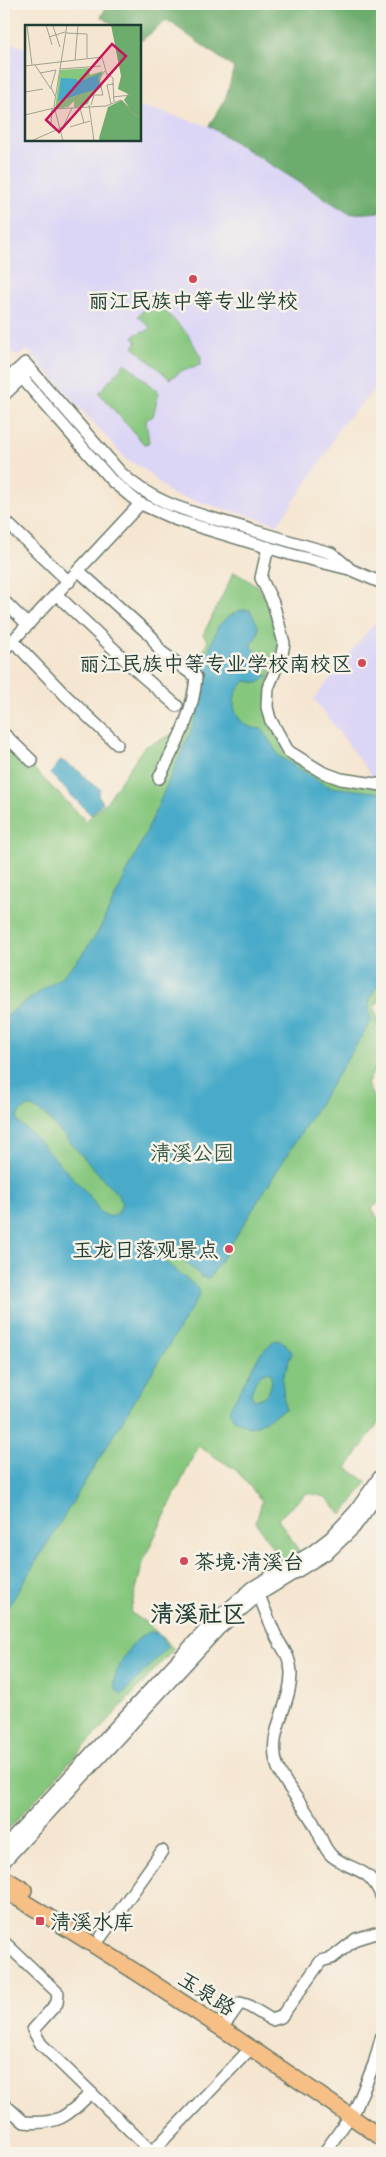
<svg xmlns="http://www.w3.org/2000/svg" width="386" height="2157" viewBox="0 0 386 2157" font-family="Itim,'LXGW WenKai TC',sans-serif">
<rect width="100%" height="100%" fill="#f7f3e8"/>
<filter id="ink" filterUnits="userSpaceOnUse"><feTurbulence type="fractalNoise" baseFrequency=".02" numOctaves="2"/><feDisplacementMap in="SourceGraphic" scale="10" xChannelSelector="R" yChannelSelector="G"/><feConvolveMatrix kernelMatrix="1 2 1 2 8 2 1 2 1" color-interpolation-filters="sRGB"/></filter>
<filter id="wash" filterUnits="userSpaceOnUse"><feTurbulence type="fractalNoise" baseFrequency=".0096" numOctaves="4" result="noise"/><feDisplacementMap in="SourceGraphic" scale="20" xChannelSelector="R" yChannelSelector="G"/><feGaussianBlur stdDeviation="1.12" result="paint"/><feColorMatrix in="noise" values="0 0 0 0 0 0 0 0 0 0 0 0 0 0 0 0 0 1.4 0 .05"/><feComposite in="paint" operator="in"/></filter>
<g filter="url(#wash)">
<rect width="100%" height="100%" fill="#f5e6d1"/>
<!-- built -->
<g fill="#dcd6f6">
<polygon points="4,39 26,49 26,140 140,140 140,106 209,126 350,214 382,212 382,381 339,428 327,453 278,524 171,494 143,468 127,460 28,350 17,357 4,343"/>
<polygon points="382,618 382,779 372,776 314,699 371,627"/>
</g>
<!-- green -->
<g fill="#86c77e" stroke="#528259">
<polygon points="153,299 187,333 201,357 200,365 183,370 170,379 133,347 137,342 133,338 137,333 139,334 142,331 145,333 150,327 138,316"/>
<polygon points="125,363 159,392 153,416 146,420 149,443 144,444 99,393"/>
<path d="M234,572L258,586L268,603L279,644L266,692L283,751L382,789V999L374,1006L380,1025L376,1029C386,1048 376,1067 367,1084L382,1115V1200L371,1209L382,1223V1417L347,1468L367,1482L342,1515L326,1497L307,1493L278,1519L299,1551L282,1563L256,1522L262,1501L236,1470L198,1446L144,1559L130,1612L148,1624L174,1649L4,1834V739L86,821L107,801L144,747L178,732L196,671L208,640L203,635Z"/>
</g>
<!-- forest -->
<polygon fill="#6cac6d" stroke="#467450" points="108,4 382,4 382,212 350,214 209,126 226,97 234,68 167,20 141,41 140,26 116,26 101,17"/>
<!-- water -->
<g fill="#49abc9" stroke="#34747e" fill-rule="evenodd">
<path d="M241,610H250C253,617 262,628 257,636C254,641 251,641 251,646L262,657L257,667L268,677L258,683L246,681C229,693 230,718 250,727C254,729 258,728 262,729L279,756L323,784L330,787L382,793V982C371,992 365,1006 372,1020L211,1276L207,1278L202,1277L166,1244H161L156,1248V1255L197,1287L200,1294L4,1614V1017L61,977L78,960L98,932L145,835L191,730L204,693L201,671L218,626L227,617ZM27,1107H32L45,1115L118,1195L122,1204L118,1213L110,1217L101,1213L88,1194L33,1135L19,1123L17,1118L19,1113Z"/>
<polygon points="61,760 80,772 89,782 100,789 98,795 103,802 91,815 50,774"/>
<path d="M278,1340L285,1343L292,1353L282,1379L285,1409L258,1425L248,1427L234,1419L229,1410L260,1354L273,1341ZM270,1372C275,1385 268,1398 254,1400L251,1394C255,1382 257,1374 270,1372Z"/>
<path d="M152,1632L157,1633L168,1647L122,1695C118,1692 114,1688 114,1682C116,1666 135,1634 152,1632Z"/>
</g>
</g>
<g filter="url(#ink)">
<g fill="none" stroke-linecap="round" stroke-linejoin="round">
<!-- minor casing -->
<g stroke="#6a786b" stroke-width="14">
<g id="minor">
<polyline points="16,371 112,481 139,503 177,520 293,555 349,569 382,583"/>
<path d="M4,383L25,363L121,473C152,503 191,512 231,524C265,534 298,544 331,553L348,567"/>
<polyline points="4,395 26,374"/>
<polyline points="4,520 69,582"/>
<polyline points="268,547 261,578 273,603 284,643 282,654 268,688 267,707 270,719 288,751 322,772 341,779 382,785"/>
<path d="M79,571L152,637L160,651L196,677C193,716 176,744 159,778"/>
<polyline points="57,595 140,674 177,706"/>
<polyline points="4,601 28,625"/>
<polyline points="13,641 64,694 117,744"/>
<polyline points="4,650 140,504"/>
<polyline points="4,734 32,761"/>
<path d="M259,1595C264,1608 269,1621 275,1634C281,1648 290,1654 291,1672C292,1705 265,1734 278,1768C287,1789 305,1806 315,1826C321,1836 323,1848 332,1856C354,1873 370,1866 382,1898"/>
<polyline points="4,1847 212,1622 253,1587 310,1553 331,1537 355,1511 382,1473"/>
<polyline points="4,1862 219,1629 259,1595 329,1552 354,1528 382,1490"/>
<polyline points="101,1937 162,1851"/>
<polyline points="4,1942 58,1993 57,2003 33,2030 41,2044 152,2152"/>
<polyline points="228,2020 240,2003 247,2005 272,2020 281,2017 321,1961 332,1958 356,1939 382,1931"/>
<path d="M4,2104L24,2122C59,2125 67,2116 91,2093"/>
<polyline points="151,2153 251,2048"/>
<polyline points="324,2153 356,2108 374,2064 382,2035"/>
</g>
</g>
<!-- major casing -->
<g stroke="#6a786b" stroke-width="18">
<g id="major">
<polyline points="4,1878 24,1890"/>
<path d="M4,1890C133,1967 258,2052 382,2138"/>
</g>
</g>
<!-- minor -->
<use href="#minor" stroke="#fff" stroke-width="11"/>
<!-- major -->
<use href="#major" stroke="#f5bf86" stroke-width="15"/>
</g>
</g>
<!-- markers -->
<g fill="#d1495b" stroke="#f7f3e8" stroke-width="2">
<circle cx="193" cy="279" r="5"/>
<circle cx="362" cy="663" r="5"/>
<circle cx="229" cy="1249" r="5"/>
<circle cx="184" cy="1561" r="5"/>
<rect x="35" y="1916" width="10" height="10" rx="2.5"/>
</g>
<g text-anchor="middle" dominant-baseline="central" stroke-width="5" stroke-linejoin="round" paint-order="stroke">
<!-- poi labels -->
<g font-size="21" fill="#1f3d34" stroke="#f7f3e8" text-anchor="end">
<text x="193" y="300" text-anchor="middle">丽江民族中等专业学校</text>
<text x="352" y="663">丽江民族中等专业学校南校区</text>
<text x="219" y="1249">玉龙日落观景点</text>
<text x="194" y="1561" text-anchor="start">茶境·清溪台</text>
<text x="50" y="1921" text-anchor="start">清溪水库</text>
</g>
<!-- park labels -->
<g font-size="21" fill="#345943" stroke="#f7f3e8">
<text x="192" y="1152">清溪公园</text>
</g>
<!-- street labels -->
<g font-size="21" fill="#1f3d34" stroke="#f7f3e8">
<text transform="translate(207 1993) rotate(33)">玉泉路</text>
</g>
<!-- quarter labels -->
<g font-size="24" font-weight="bold" fill="#1f3d34" stroke="#f7f3e8">
<text x="198" y="1613">清溪社区</text>
</g>
</g>
<!-- overview -->
<g transform="translate(25 25)">
<rect width="116" height="116" fill="#f5e6d1"/>
<path d="M64,43L65,50L78,46L75,56L77,62L67,68L63,79L49,83V76L43,82L30,84L35,45Z" fill="#86c77e"/>
<path d="M86,0H116V116H75L74,113L83,82L97,75L104,82L99,75L103,69L93,64L96,51Z" fill="#6cac6d"/>
<path d="M77,48L73,52L75,63L33,76L36,53L52,54L53,57Z" fill="#49abc9"/>
<path fill="none" stroke="#9fa292" stroke-width="1" d="M2,0L7,40M21,0L27,20M28,1L35,22M41,8L62,9V33M24,12L40,7M50,35L53,0M10,40L26,64M0,41L77,32L82,50M35,44L76,41M15,48L31,45M81,48L88,53V60M88,58L89,77M0,67L18,64M30,71L26,62L31,45M88,72L105,70M86,79L82,60L88,59M64,80L69,116M66,80L69,70H78L74,54L80,46M55,83L59,98M30,84L81,81L96,75L108,89L117,92M0,90L29,83M26,99L27,84M45,102L65,96M6,116L38,102L47,83M38,116L29,81L42,0"/>
<path fill="#c2185b" fill-opacity="0.15" stroke="#c2185b" stroke-width="2.5" d="M87,19L101,31L34,107L21,95Z"/>
<rect width="116" height="116" fill="none" stroke="#1f3d34" stroke-width="2.5"/>
</g>
<!-- margin -->
<rect width="386" height="2157" fill="none" stroke="#f7f3e8" stroke-width="20"/>
</svg>
